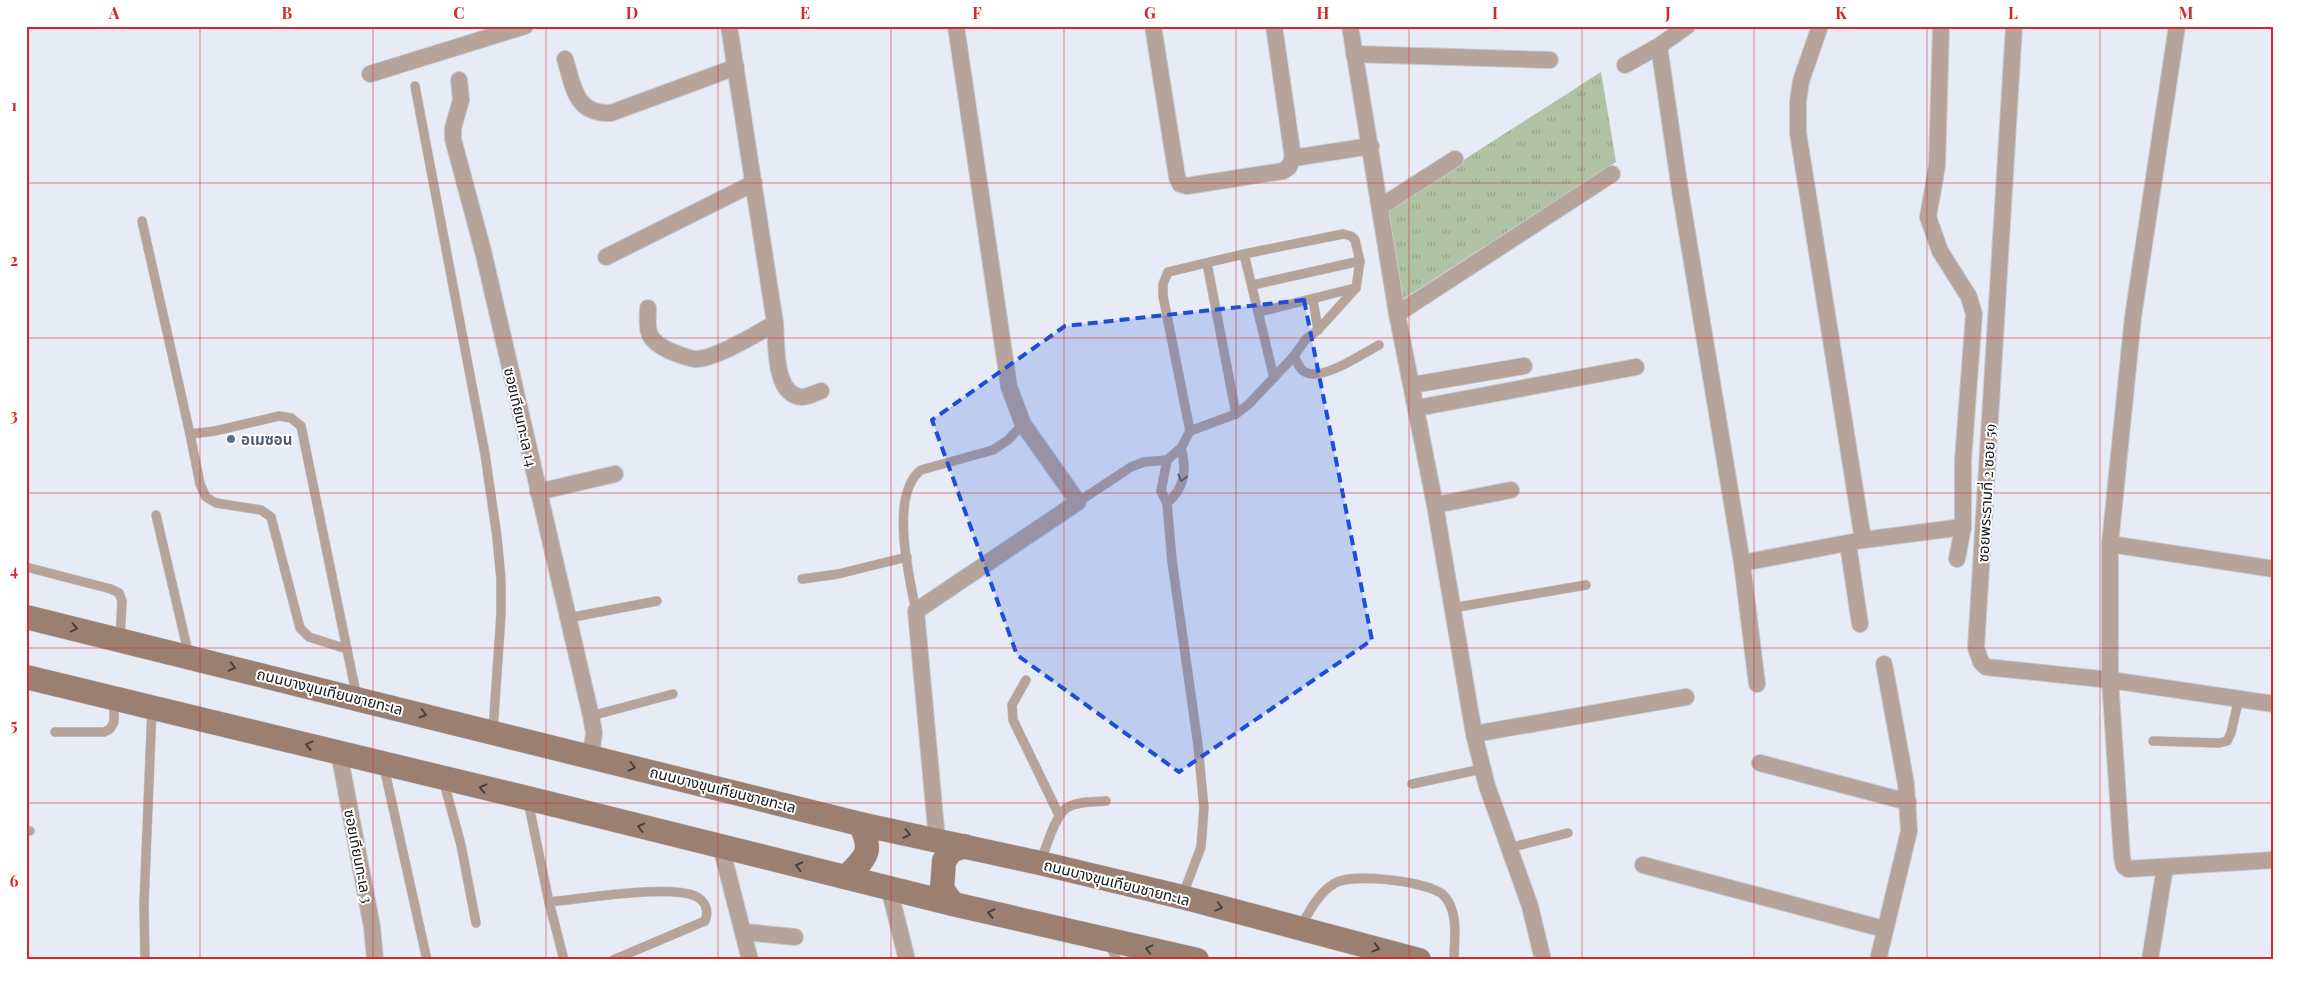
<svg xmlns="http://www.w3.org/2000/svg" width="2300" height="986" viewBox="0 0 2300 986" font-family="'Playfair Display','Noto Sans Thai',serif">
<defs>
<pattern id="grass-tufts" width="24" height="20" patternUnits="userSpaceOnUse" patternTransform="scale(1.25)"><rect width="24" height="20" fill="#afc2a3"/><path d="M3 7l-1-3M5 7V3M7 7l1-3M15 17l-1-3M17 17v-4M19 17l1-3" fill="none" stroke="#96a68c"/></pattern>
</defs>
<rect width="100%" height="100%" fill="#e7ebf5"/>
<!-- grass -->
<polygon fill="url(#grass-tufts)" points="1601,72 1616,162 1403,299 1387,209"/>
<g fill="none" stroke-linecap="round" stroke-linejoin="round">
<!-- lane casing -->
<g stroke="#c5c9d2" stroke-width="10">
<g id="lane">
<polyline points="415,86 485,454 497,537 501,580 501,614 493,731"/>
<polyline points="142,221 190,434 215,431 279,416 291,418 301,426 357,698"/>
<polyline points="1207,263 1236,414"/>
<polyline points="1253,285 1360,261"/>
<polyline points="1313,300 1318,330"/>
<polyline points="1259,312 1355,288"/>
<path d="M1294,356C1297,362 1299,369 1305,372C1322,382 1363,353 1379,345"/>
<polyline points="1190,431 1163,296 1163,284 1168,272 1244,254 1274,378"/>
<polyline points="190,434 200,484 206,497 216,503 261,510 271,517 300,628 309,637 347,649"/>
<polyline points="1078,502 1131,467 1144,462 1167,460"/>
<path d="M1167,503C1185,488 1187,470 1181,448"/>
<polyline points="156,515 189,656"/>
<polyline points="26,567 111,589 119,593 122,601 120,638"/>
<polyline points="802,579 838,574 907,557"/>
<polyline points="1452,608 1586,585"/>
<path d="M916,611C909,576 889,495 921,470L993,450L1008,440L1023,424"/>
<polyline points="568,618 657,601"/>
<polyline points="1026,680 1012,705 1013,720 1059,815"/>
<polyline points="591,716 673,694"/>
<polyline points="55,732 104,732 110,729 114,722 114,699"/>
<polyline points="2153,741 2219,743 2227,741 2231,733 2239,698"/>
<polyline points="384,767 427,960"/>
<polyline points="443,779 461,845 476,923"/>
<polyline points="1412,784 1482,769"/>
<polyline points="528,801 549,902 564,960"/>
<polyline points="26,830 30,831"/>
<polyline points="1509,848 1568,833"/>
<path d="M1040,863C1046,849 1055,814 1068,807C1079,801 1094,802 1106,801"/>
<polyline points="1182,897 1201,847 1204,808 1198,745 1172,561 1167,503 1161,491 1167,460 1181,448 1190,431 1236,414 1249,404 1294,356 1306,339 1318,330 1356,288 1360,261 1355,240 1351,236 1343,234 1244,254"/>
<path d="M549,902C582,899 669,884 695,896C706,901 709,911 705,921L613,960"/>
<path d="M1300,928C1309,912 1318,893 1335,883C1353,873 1421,881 1439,892C1443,894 1447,899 1449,903C1458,919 1454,942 1454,960"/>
<polyline points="1109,944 1117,960"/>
<polyline points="145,960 144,904 152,708"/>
</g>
</g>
<!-- street casing -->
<g stroke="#c5c9d2" stroke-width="18">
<g id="street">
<polyline points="1153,26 1177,177 1180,184 1187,186 1283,171 1289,167 1293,158 1371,146"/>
<polyline points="1274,26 1293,158"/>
<polyline points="1350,26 1397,314 1435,505 1474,734 1487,786 1530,906 1543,960"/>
<polyline points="1820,26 1801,81 1798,101 1798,133 1863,540"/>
<polyline points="1941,26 1937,166 1928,217 1940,251 1969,297 1974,314 1963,460 1963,527 1957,559"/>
<polyline points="2014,26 1976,648 1981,662 1986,667 2110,680 2274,704"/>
<polyline points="2177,26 2133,317 2110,544 2110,680 2122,858 2124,866 2128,869 2274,860"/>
<polyline points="1659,46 1680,190 1742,563 1757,684"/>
<polyline points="1354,54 1550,60"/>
<path d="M565,59C574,88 575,114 611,113L736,67"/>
<polyline points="1625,65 1659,46 1687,26"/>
<polyline points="370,74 525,26"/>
<polyline points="459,80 461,100 453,128 453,139 483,251 591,716 594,733 591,756"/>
<polyline points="1380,207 1455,159"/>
<polyline points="606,257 754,183"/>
<path d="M648,308C647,331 646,340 670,351C678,354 686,358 695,359C713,360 759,333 775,323L729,26"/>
<polyline points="1397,314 1612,174"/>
<path d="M775,323C777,344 773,395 802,397C808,397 815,393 821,391"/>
<polyline points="1412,385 1524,366"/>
<polyline points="1417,408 1636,367"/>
<polyline points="538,492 615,474"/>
<polyline points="1435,505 1511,490"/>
<polyline points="1848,544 1860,624"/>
<polyline points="2110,544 2274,569"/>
<polyline points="1742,563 1863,540 1963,527"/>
<polyline points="1474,734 1686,697"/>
<polyline points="339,753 372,927 375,960"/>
<polyline points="1760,763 1908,802"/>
<polyline points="937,840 916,611 1078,502 1023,424 1009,387 956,26"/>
<polyline points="721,847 750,960"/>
<polyline points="1643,865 1884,929"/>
<polyline points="889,888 907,960"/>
<polyline points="745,932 795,937"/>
<polyline points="1878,960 1909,831 1906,784 1884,664"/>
<polyline points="2150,960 2165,867"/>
</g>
</g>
<!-- secondary casing -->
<g stroke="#c5c9d2" stroke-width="25">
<g id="secondary">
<polyline points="26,617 860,824 1040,863 1182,897 1419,960"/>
<polyline points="26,677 527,798 953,904 1197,960"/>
<path d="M846,877C866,857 874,852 860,824"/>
<polyline points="953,904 942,889 944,861 951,851 964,846"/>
</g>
</g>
<!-- lane -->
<use href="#lane" stroke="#b6a399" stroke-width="9"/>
<!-- street -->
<use href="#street" stroke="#b6a399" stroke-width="16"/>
<!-- secondary -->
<use href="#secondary" stroke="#9b8072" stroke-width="24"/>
</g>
<!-- one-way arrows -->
<defs><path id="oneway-chevron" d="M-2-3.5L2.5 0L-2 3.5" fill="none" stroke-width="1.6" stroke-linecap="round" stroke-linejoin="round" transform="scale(1.25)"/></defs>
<use stroke="#645c58" href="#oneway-chevron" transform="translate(1182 478) rotate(105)"/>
<g stroke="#49403c">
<use href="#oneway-chevron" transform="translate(74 628) rotate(13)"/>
<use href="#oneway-chevron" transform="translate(232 667) rotate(14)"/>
<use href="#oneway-chevron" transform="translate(423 714) rotate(14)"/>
<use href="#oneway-chevron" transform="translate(309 745) rotate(-167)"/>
<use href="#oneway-chevron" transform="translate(632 767) rotate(14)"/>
<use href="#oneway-chevron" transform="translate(483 788) rotate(-167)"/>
<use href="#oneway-chevron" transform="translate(641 827) rotate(-166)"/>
<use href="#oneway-chevron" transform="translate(907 834) rotate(12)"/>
<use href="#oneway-chevron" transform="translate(799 866) rotate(-166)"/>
<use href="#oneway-chevron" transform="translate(1219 907) rotate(15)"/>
<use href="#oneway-chevron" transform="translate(991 913) rotate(-167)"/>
<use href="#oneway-chevron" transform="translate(1376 948) rotate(15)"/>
<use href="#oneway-chevron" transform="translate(1149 949) rotate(-167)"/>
</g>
<!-- marked area -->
<path fill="#1d4ed8" fill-opacity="0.2" stroke="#1d4ed8" stroke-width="4" stroke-dasharray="10 6" stroke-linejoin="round" d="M1304,300L1372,640L1179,772L1017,655L932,420L1065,326Z"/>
<!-- grid -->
<path fill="none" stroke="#d62828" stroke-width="1" stroke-opacity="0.55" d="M200,26V960M373,26V960M546,26V960M718,26V960M891,26V960M1064,26V960M1236,26V960M1409,26V960M1582,26V960M1754,26V960M1927,26V960M2100,26V960M26,183H2274M26,338H2274M26,493H2274M26,648H2274M26,803H2274"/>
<!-- markers -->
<circle fill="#5c6f8a" stroke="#fff" stroke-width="2" cx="231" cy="439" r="5"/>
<g text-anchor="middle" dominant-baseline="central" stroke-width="4" stroke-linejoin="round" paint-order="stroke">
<!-- street labels -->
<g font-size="15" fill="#131518" stroke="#fff">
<text transform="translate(521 417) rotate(77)">ซอยเทียนทะเล 14</text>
<text transform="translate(1986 493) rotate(-87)">ซอยพระรามที่ 2 ซอย 59</text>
<text transform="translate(330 691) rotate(14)">ถนนบางขุนเทียนชายทะเล</text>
<text transform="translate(723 789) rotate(14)">ถนนบางขุนเทียนชายทะเล</text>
<text transform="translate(359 856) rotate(79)">ซอยเทียนทะเล 3</text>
<text transform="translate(1117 882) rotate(14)">ถนนบางขุนเทียนชายทะเล</text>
</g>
<!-- service labels -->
<g font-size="15" font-weight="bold" fill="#4e5e75" stroke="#fff" text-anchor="start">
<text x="241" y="439">อเมซอน</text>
</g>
</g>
<!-- border -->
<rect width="2300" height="986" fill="none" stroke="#ffffff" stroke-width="55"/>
<rect x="28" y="28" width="2244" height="930" fill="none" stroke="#d62828" stroke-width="2"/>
<g font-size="16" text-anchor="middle" font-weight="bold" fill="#d62828">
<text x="114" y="19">A</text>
<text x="287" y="19">B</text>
<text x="459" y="19">C</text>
<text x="632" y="19">D</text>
<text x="805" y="19">E</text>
<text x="977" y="19">F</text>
<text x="1150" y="19">G</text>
<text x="1323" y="19">H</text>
<text x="1495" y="19">I</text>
<text x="1668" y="19">J</text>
<text x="1841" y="19">K</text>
<text x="2013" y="19">L</text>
<text x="2186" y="19">M</text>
<text x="14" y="111">1</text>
<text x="14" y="266">2</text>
<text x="14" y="421">3</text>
<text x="14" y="576">4</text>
<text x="14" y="731">5</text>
<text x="14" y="887">6</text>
</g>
</svg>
